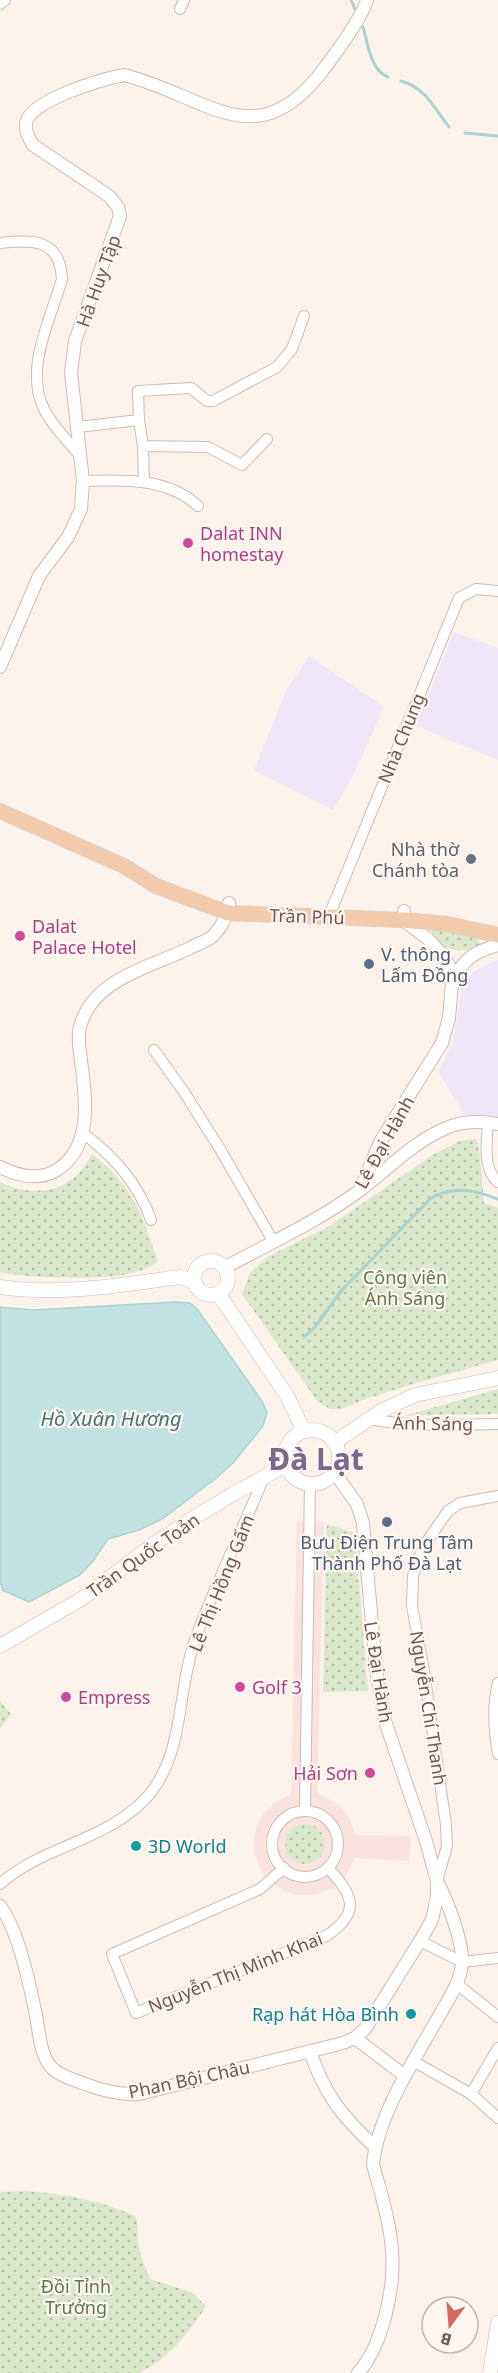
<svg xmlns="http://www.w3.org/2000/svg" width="498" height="2373" viewBox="0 0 498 2373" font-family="'Noto Sans',sans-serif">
<defs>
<pattern id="park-dots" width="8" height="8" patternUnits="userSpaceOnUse" patternTransform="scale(1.5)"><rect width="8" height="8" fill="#dbe7ca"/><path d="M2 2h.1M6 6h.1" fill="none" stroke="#b6bea6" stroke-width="1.8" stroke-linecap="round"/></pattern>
</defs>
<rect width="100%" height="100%" fill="#fbf2eb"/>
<!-- commercial -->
<polygon fill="#f9e3e0" points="297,1521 324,1522 317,1793 338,1804 349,1817 356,1835 411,1836 409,1861 355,1858 344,1879 331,1889 315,1895 299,1895 284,1891 271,1882 261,1870 255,1855 254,1840 257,1825 265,1812 277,1801 291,1794"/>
<!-- education -->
<g fill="#efe7f7">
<polygon points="454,632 498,648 498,760 416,726"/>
<polygon points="309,656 384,707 353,776 333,810 254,770 287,689"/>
<polygon points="498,960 498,1118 466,1117 438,1071 453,1042 462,985 469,976 483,966"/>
</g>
<!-- park -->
<g fill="url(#park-dots)">
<path d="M432,926L478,938L481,945C466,956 428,950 432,926Z"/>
<polygon points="476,1139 479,1147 484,1203 498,1208 498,1360 423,1381 360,1401 342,1409 330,1409 318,1402 242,1294 250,1273 267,1257 328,1227 434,1154 460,1141"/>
<path d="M92,1154C132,1184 142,1215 158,1261C134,1286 34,1277 0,1273V1182C24,1194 54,1195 75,1177C82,1171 87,1162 92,1154Z"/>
<polygon points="498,1389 498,1414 404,1416"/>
<polygon points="327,1524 355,1533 368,1691 323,1692"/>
<polygon points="0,1701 11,1714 0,1729"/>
<circle cx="305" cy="1844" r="20"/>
<path d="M26,2191C64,2194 100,2200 135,2216C139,2226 137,2230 138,2240C139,2254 145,2267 150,2279L191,2292L206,2306C188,2334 169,2358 139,2373H0V2192Z"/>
</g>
<!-- water -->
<polygon fill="#c1e2e1" stroke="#a9d3d2" stroke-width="1.5" points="175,1302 190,1303 197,1309 262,1401 267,1412 263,1426 233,1463 215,1479 162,1519 139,1530 108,1539 93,1561 80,1575 29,1602 2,1590 2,1585 0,1584 0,1307 33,1310"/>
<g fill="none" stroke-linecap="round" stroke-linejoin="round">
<!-- stream -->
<g stroke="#a9d3d2" stroke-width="3">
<polyline points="351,0 355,9"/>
<path d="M363,27C368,43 370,70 388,77"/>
<path d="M401,81C426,88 434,108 449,127"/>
<polyline points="465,133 498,136"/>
<path d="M304,1337L315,1327L341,1291L430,1199C453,1185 474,1190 498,1199"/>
</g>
<!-- minor casing -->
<g stroke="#cebbb4" stroke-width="12">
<g id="minor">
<polyline points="0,4 5,0"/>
<polyline points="180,9 184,0"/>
<path d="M0,243C33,240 60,238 62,279C51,319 24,368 44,409C52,426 69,442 81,457"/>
<polyline points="78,427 139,420"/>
<polyline points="267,439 242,465 208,447 143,446 139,420 138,391 191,388 207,401 213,401 277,367 292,349 304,316"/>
<polyline points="143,446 144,482"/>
<path d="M83,481C123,480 167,477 198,506"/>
<polyline points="329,916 459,598 476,589 498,591"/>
<polyline points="154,1050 184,1092 220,1149 273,1241"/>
<path d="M488,1122C487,1141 482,1169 498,1182"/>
<path d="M83,1133C114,1157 138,1183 151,1220"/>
<path d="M369,1419C411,1427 455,1425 498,1424"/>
<path d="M498,1683C492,1707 494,1730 498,1754"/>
<polyline points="305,1811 310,1484"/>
<circle cx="305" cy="1844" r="33"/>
<path d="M284,1868L260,1889L112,1954L136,2013L326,1936C362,1913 353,1894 328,1868"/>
<polyline points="437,1881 447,1846 446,1825 424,1671 412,1606 413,1576 423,1547 448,1511 460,1503 498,1496"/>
<path d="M0,1884C40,1848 98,1842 138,1806C187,1763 175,1694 196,1637C216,1583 242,1531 264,1477"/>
<polyline points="420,1941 462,1962 498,1958"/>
<polyline points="457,1984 498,2017"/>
<polyline points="413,2061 471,2094 498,2118"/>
<polyline points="471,2094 498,2048"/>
</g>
</g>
<!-- tertiary casing -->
<g stroke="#cebbb4" stroke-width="14">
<g id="tertiary">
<path d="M0,667L39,576L68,537L81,509L83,481L71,373L75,341L120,216L118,207L109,196L33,145C29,138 25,132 26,123C30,100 103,79 124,75C208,96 258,161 326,66C338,50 362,17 367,0"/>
<path d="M453,983C462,959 474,952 498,945"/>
<path d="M0,1167C18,1176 39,1181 57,1170C93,1147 86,1098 81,1061C79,1044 76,1032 84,1016C101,977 155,965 190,948C197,944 208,941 214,935C222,926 228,914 229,903"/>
<polyline points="360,1190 380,1142 442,1043 449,1018 452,984 451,969 445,958 428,939 403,920 404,911"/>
<path d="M224,1268C270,1243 318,1221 359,1191C387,1170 412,1143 444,1129C460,1121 481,1121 498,1124"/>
<path d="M0,1906C18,1929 30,1986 36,2015C39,2031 40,2056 52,2068C60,2076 74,2080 85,2084C103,2091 119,2095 139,2094L343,2043L355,2038L365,2029L420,1941L432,1920L437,1897V1881L426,1841L385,1721L376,1669L363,1523L357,1504L334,1472"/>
<polyline points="355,2038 405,2076"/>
<path d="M310,2051C325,2096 342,2116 376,2148"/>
<path d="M358,2373C383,2345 395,2287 392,2251C390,2222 381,2193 373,2165C376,2119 415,2058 438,2018C447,2001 460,1984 462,1964C464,1944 448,1903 439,1885"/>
</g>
</g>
<!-- secondary casing -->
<g stroke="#d0bab2" stroke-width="15">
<g id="secondary">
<circle cx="211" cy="1278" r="17"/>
<path d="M0,1287C60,1296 120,1285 180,1277L195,1282"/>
<polyline points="218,1293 287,1396 304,1431"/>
<circle cx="312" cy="1457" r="27"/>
<polyline points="334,1443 381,1411 415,1395 498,1378"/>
<polyline points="0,1646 83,1598 154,1544 190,1520 233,1494 286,1465"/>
<polyline points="490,2373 498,2323"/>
</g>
</g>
<!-- primary casing -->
<g stroke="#d8d0ce" stroke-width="16">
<polyline id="primary" points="0,811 124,866 156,886 228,913 403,920 447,924 498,935"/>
</g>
<!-- minor -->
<use href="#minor" stroke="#fff" stroke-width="10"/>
<!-- tertiary -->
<use href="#tertiary" stroke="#fff" stroke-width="12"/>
<!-- secondary -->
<use href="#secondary" stroke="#fff" stroke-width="14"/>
<!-- primary -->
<use href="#primary" stroke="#f1cbab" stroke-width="15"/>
</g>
<!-- markers -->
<g fill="#d1479c" stroke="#fdf6f1" stroke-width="2">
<circle cx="188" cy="543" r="6"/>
<circle cx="20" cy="936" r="6"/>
<circle cx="240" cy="1687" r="6"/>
<circle cx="66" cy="1697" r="6"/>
<circle cx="370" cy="1773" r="6"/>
</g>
<circle fill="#6b7280" stroke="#fdf6f1" stroke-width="2" cx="471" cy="859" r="6"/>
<g fill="#5c6f8a" stroke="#fdf6f1" stroke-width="2">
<circle cx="369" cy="964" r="6"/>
<circle cx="387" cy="1522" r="6"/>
</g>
<g fill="#0f9aa8" stroke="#fdf6f1" stroke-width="2">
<circle cx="136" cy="1846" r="6"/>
<circle cx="411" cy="2014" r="6"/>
</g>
<g text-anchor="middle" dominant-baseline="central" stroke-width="4.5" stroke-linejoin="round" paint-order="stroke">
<!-- street labels -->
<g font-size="18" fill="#735750" stroke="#fdf6f1">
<text transform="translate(98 281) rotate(-70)">Hà Huy Tập</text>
<text transform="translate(401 738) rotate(-68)">Nhà Chung</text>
<text transform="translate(307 916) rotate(2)">Trần Phú</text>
<text transform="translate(384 1142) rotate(-61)">Lê Đại Hành</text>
<text transform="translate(433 1423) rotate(1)">Ánh Sáng</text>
<text transform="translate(143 1555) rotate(-35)">Trần Quốc Toản</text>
<text transform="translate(221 1583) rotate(-68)">Lê Thị Hồng Gấm</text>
<text transform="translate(379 1672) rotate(81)">Lê Đại Hành</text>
<text transform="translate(429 1708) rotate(81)">Nguyễn Chí Thanh</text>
<text transform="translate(235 1972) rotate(-22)">Nguyễn Thị Minh Khai</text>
<text transform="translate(189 2079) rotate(-12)">Phan Bội Châu</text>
</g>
<!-- hotel labels -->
<g font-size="18" fill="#b23c85" stroke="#fdf6f1" text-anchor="start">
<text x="200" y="533">Dalat INN<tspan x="200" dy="21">homestay</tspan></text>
<text x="32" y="926">Dalat<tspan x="32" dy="21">Palace Hotel</tspan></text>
<text x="252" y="1687">Golf 3</text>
<text x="78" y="1697">Empress</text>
<text x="358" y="1773" text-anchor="end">Hải Sơn</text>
</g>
<!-- worship labels -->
<g font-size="18" fill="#5b616d" stroke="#fdf6f1" text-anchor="end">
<text x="459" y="849">Nhà thờ<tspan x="459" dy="21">Chánh tòa</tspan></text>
</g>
<!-- service labels -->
<g font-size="18" fill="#4e5e75" stroke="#fdf6f1" text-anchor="start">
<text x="381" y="954">V. thông<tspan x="381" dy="21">Lấm Đồng</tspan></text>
<text x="387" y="1542" text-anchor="middle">Bưu Điện Trung Tâm<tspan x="387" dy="21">Thành Phố Đà Lạt</tspan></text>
</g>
<!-- park labels -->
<g font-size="18" fill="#5f784a" stroke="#fdf6f1">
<text x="405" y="1277">Công viên<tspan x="405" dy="21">Ánh Sáng</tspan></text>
<text x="76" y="2286">Đồi Tỉnh<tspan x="76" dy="21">Trưởng</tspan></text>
</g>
<!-- culture labels -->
<g font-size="18" fill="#0d838f" stroke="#fdf6f1" text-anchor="start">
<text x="148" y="1846">3D World</text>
<text x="399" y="2014" text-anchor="end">Rạp hát Hòa Bình</text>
</g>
<!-- water labels -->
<g font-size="20" font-style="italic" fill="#467676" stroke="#fdf6f1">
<text x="111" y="1418">Hồ Xuân Hương</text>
</g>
<!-- town labels -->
<g font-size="30" font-weight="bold" fill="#7b688e" stroke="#fdf6f1">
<text x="316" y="1458">Đà Lạt</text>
</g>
</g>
<!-- north arrow -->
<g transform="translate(450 2325) rotate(196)"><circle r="28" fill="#fdf6f1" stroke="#c6b6b1" stroke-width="1.5"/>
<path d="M0-4.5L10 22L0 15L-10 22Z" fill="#d6645f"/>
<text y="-9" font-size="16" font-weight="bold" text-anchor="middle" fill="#735750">B</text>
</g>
</svg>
